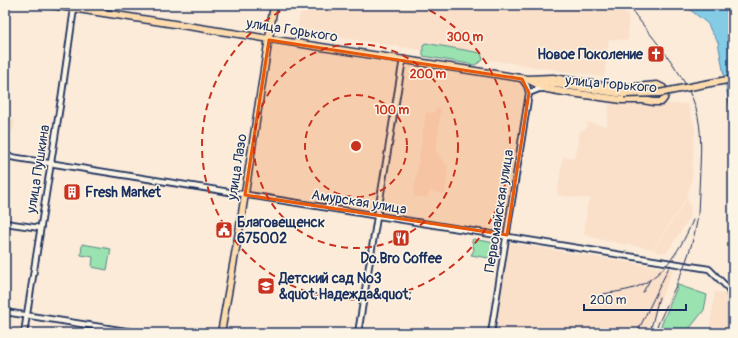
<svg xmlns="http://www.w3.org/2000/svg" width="738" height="338" viewBox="0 0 738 338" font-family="Pangolin,sans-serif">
<rect width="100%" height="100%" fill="#fbebd8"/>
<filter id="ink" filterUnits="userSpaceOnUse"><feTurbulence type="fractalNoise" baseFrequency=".025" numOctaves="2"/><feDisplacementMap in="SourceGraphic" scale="8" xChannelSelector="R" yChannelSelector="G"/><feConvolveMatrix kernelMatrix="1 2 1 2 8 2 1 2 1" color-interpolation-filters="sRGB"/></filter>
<g filter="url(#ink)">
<!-- built -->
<g fill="#fadfc9">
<polygon points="296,5 615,5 628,15 628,40 609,39 604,77 297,31 300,14 308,12 295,9"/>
<polygon points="609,103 687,104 695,127 691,183 687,197 653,249 598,239 584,234 588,202 592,199 557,195 563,157 573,158 576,157 580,131 586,129 588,123 607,126"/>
<polygon points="436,108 441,108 436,152 448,167 445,194 430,191 427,198 413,196 426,112 433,113"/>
<polygon points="5,119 15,120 13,132 5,130"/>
<polygon points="687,199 691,208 688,220 667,252 659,253 654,249"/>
<polygon points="510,243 673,270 646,333 495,333"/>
<polygon points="715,292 729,295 733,320 733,333 709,333"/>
</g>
<!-- green -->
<g fill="#9ae2b0" stroke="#5a8887">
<polygon points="425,43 481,53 483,60 475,65 423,56 423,46"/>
<polygon points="473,239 495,243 497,246 495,259 471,255 474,250 472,241"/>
<polygon points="82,244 111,249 107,270 92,267 93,257 81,255"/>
<polygon points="678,285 707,295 704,310 686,333 658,333"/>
</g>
<!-- water -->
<polygon fill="#84cce6" stroke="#5a8db0" points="684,5 733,5 733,126 718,42 711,31 708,24"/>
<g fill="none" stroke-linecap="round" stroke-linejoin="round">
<!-- minor casing -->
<g stroke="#1b2f5e" stroke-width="8">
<g id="minor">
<polyline points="529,93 539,89 546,89"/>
<polyline points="5,156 709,269 728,288 733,301"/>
<polyline points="5,223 40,228"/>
<polyline points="5,312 139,333"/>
<polyline points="24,333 62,93 74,8"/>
<polyline points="358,333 403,59"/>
<polyline points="491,333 529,93 527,86 522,79"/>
</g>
</g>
<!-- major casing -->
<g stroke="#1b2f5e" stroke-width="9">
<g id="major">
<path d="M52,5L527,79L553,78L611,87L623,88L657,85L663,88C666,94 666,97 661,102H654L643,100H622L564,92L547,89L527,79"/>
<polyline points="541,82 624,94"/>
<polyline points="705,84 733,79"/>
<polyline points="221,333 240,226 274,5"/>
</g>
</g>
<!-- minor -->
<use href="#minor" stroke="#fcf5e5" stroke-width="4.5"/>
<!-- major -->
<use href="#major" stroke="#fedbac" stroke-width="6"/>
<!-- rail -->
<g stroke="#1b2f5e" stroke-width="1">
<path d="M628,5C650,36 679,65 693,100C702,122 701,145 700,169C699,184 699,199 698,214C693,256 671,295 654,333"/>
<polyline points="643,292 650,280"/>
<path d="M603,294C614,292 628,291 639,286C666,273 682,247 693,220"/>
<polyline points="650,332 659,297"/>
<polyline points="637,333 670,265"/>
</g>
<!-- major-bridge casing -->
<g stroke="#1b2f5e" stroke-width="9" stroke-linecap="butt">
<polyline id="major-bridge" points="624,94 659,93 705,84"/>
</g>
<!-- major-bridge -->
<use href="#major-bridge" stroke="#fedbac" stroke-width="6"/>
</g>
</g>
<!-- marked area -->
<path fill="#e8590c" fill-opacity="0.2" stroke="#e8590c" stroke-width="3" stroke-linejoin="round" d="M269,40L522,79L529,93L507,235L245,195Z"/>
<!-- distance rings -->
<g fill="none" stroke="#c8321e" stroke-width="2" stroke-dasharray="7 5">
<circle cx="356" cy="146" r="51"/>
<circle cx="356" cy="146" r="102"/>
<path d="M419 5A154 154 0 1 1 293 5"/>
</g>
<!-- icons -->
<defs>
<g id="church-square" transform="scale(0.9)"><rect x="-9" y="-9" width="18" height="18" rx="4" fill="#c8321e" stroke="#fcf5e5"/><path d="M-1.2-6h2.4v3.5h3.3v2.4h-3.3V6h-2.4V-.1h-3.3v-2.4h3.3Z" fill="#fff"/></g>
<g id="building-square" transform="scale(0.9)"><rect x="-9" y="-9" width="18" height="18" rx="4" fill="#c8321e" stroke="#fcf5e5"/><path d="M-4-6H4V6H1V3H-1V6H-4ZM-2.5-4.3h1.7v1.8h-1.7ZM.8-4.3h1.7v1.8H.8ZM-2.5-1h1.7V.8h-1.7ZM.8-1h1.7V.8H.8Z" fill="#fff"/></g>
<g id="civic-square" transform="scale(0.9)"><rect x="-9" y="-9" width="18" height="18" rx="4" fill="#c8321e" stroke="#fcf5e5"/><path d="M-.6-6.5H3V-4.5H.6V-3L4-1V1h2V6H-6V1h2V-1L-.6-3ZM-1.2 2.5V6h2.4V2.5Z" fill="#fff"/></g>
<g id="restaurant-square" transform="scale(0.9)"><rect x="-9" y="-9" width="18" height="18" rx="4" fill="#c8321e" stroke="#fcf5e5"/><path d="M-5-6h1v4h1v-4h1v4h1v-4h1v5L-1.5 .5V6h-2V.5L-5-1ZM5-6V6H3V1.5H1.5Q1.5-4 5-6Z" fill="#fff"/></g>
<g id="school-square" transform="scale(0.9)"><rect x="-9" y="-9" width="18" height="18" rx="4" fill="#c8321e" stroke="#fcf5e5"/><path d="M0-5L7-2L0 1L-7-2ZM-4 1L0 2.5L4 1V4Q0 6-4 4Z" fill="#fff"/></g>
</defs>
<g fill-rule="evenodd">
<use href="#church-square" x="656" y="54"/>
<use href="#building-square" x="72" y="192"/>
<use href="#civic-square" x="224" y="230"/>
<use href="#restaurant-square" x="401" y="238"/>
<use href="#school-square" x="266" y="286"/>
</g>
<g text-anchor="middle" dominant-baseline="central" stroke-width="3" stroke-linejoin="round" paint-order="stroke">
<!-- street labels -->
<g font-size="14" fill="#1b2f5e" stroke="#fcf5e5">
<text transform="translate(292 30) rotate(9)">улица Горького</text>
<text transform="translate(611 84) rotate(5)">улица Горького</text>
<text transform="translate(237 167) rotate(-81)">улица Лазо</text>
<text transform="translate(38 169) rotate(-81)">улица Пушкина</text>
<text transform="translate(359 202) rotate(9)">Амурская улица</text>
<text transform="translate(499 211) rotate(-81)">Первомайская улица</text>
</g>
<!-- poi labels -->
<g font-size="14" font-weight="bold" fill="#1b2f5e" stroke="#fcf5e5" text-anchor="start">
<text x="643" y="54" text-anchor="end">Новое Поколение</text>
<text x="85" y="192">Fresh Market</text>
<text x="237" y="222">Благовещенск<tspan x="237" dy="16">675002</tspan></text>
<text x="401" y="258" text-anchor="middle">Do.Bro Coffee</text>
<text x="279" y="278">Детский сад №3<tspan x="279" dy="16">&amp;quot;Надежда&amp;quot;</tspan></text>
</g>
</g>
<circle cx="356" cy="146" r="6" fill="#c8321e" stroke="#fcf5e5" stroke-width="2"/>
<g font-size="12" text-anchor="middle" font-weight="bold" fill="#c8321e" stroke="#fcf5e5" stroke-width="3" stroke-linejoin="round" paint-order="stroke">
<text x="465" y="41">300 m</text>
<text x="428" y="78">200 m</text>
<text x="392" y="114">100 m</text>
</g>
<!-- margin -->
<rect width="738" height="338" fill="none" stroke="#fcf5e5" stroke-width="20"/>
<rect x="10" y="10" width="718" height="318" fill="none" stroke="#1b2f5e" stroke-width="1.5" filter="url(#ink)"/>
<!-- scale -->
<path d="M584 304v6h102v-6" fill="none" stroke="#1b2f5e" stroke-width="2"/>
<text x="590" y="304" font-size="12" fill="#1b2f5e" stroke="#fcf5e5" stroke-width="3" paint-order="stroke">200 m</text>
</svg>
